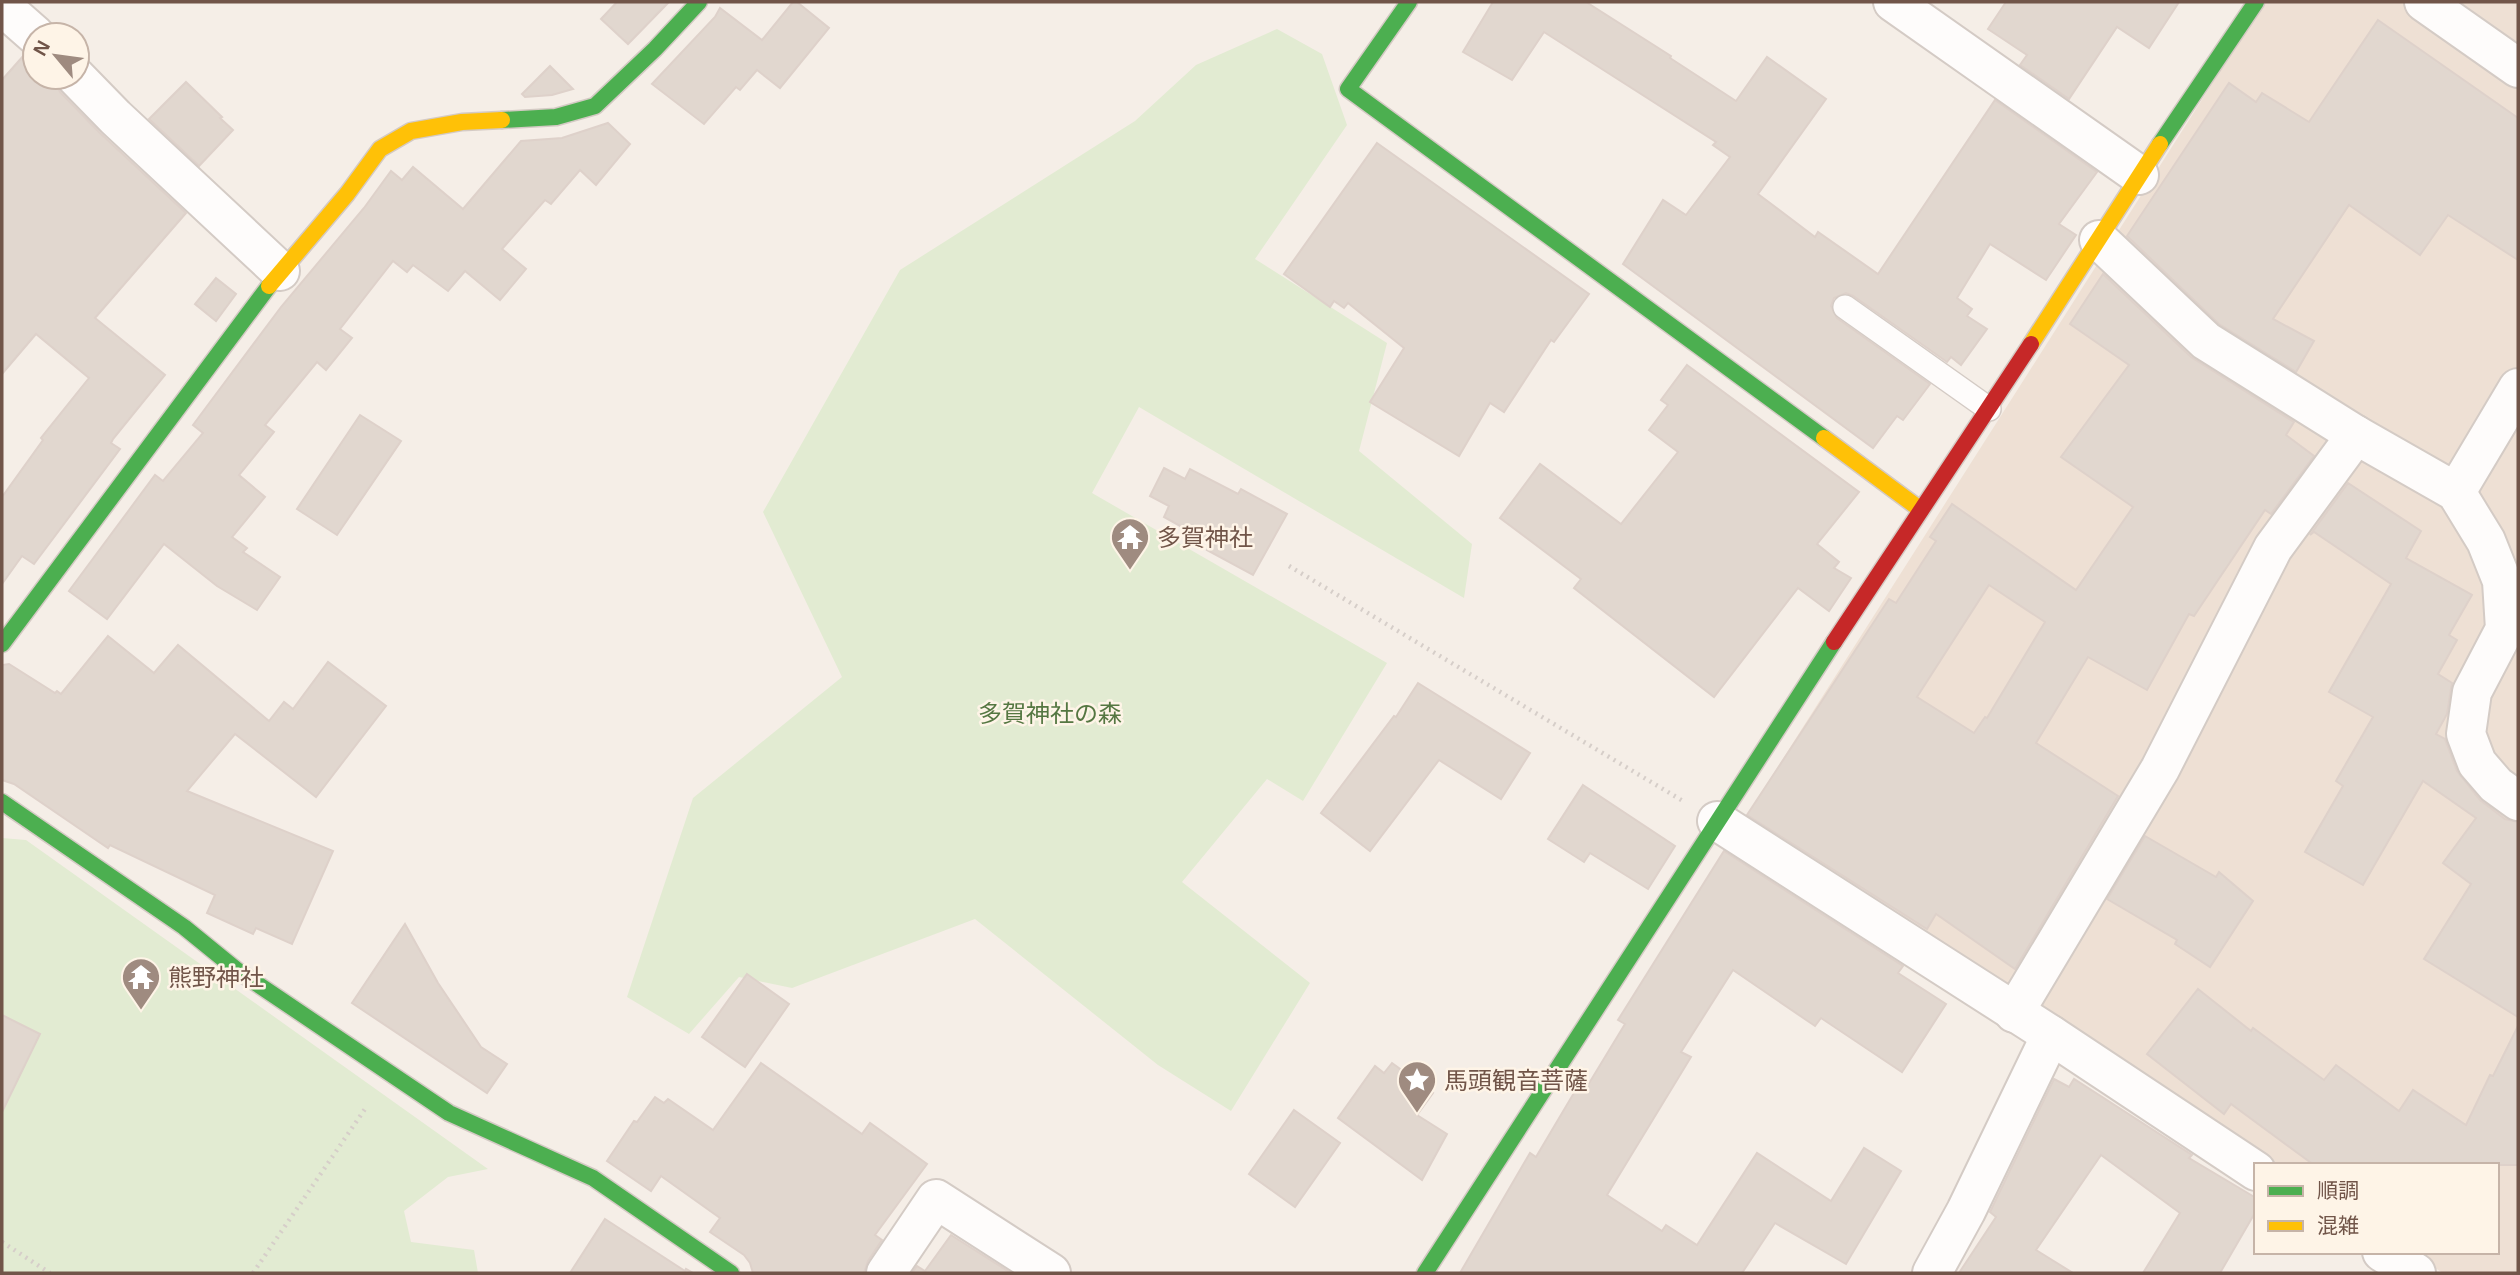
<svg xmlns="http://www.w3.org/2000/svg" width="2520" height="1275" viewBox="0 0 2520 1275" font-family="Arial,'Noto Sans JP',sans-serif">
<rect width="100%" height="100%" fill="#f5eee7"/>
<!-- residential -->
<polygon fill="#eee0d4" points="2264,2 2518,2 2518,1273 2443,1273 2410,1252 2497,1252 2497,1165 2274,1165 1742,823"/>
<!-- green -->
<g fill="#e2ebd2">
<polygon points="1277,29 1322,54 1347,125 1255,259 1387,343 1359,451 1472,544 1464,598 1139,407 1092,493 1387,663 1303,801 1267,779 1182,882 1310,983 1231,1111 1158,1065 975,919 792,988 739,977 689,1034 627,997 693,798 842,677 763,512 900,270 1135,121 1196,65"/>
<polygon points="2,838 26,840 488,1169 448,1177 404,1211 411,1242 474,1250 478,1273 2,1273"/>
</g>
<!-- building -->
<g fill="#e1d7cf" stroke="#ded1ca" stroke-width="2" fill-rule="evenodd">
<polygon points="617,2 669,2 628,44 601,19"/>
<polygon points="793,2 797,2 829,28 780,88 757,70 740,90 736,87 704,124 652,84 715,17 720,8 762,40"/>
<polygon points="1493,2 1586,2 1671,56 1670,58 1736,101 1767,57 1826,99 1758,194 1815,237 1818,232 1878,274 1995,100 2097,172 2059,224 2076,235 2046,280 1990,244 1957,298 1972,309 1967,316 1987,329 1961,365 1951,357 1947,362 1853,296 1846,293 1834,298 1831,306 1837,318 1930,384 1903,420 1897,416 1873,448 1623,264 1663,200 1686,215 1730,157 1713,145 1716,142 1544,32 1512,80 1463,52"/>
<polygon points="2006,2 2179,2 2149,48 2117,27 2069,99 2020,65 2027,55 1988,29"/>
<polygon points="2378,20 2518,118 2518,260 2448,215 2420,255 2349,205 2273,319 2314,341 2296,372 2219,324 2127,236 2229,83 2256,102 2262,93 2309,122"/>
<polygon points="25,54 35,62 35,77 52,77 55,80 60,92 99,132 186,213 95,318 165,375 113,439 111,443 120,449 34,564 22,556 2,584 2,497 43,440 41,438 89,378 36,334 2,374 2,80"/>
<polygon points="550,66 573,89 552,95 525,97 522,94"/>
<polygon points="186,82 222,117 220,118 233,130 199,166 149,119"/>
<polygon points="608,123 630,144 596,185 580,170 551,204 545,200 502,249 526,269 500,300 465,271 448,291 413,265 407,272 393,261 340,329 352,338 326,370 317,362 265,425 274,432 239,475 265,497 232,537 247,548 243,552 280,577 257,610 217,586 164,544 107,619 69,591 155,475 163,481 203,433 193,425 281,307 364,208 391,171 402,180 413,167 463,209 521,141 562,138"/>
<polygon points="1377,143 1589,294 1554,342 1551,340 1504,412 1490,403 1459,456 1370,402 1404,348 1348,303 1344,308 1334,301 1330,307 1284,274"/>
<path d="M2103,274L2191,357L2294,422L2286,435L2314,456L2271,514L2265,510L2194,616L2189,614L2147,690L2088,657L2036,743L2118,796L2015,969L1936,914L1927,929L1747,815L1889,599L1896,603L1936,541L1930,537L1952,504L2076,590L2133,507L2061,457L2129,365L2070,324ZM1989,585L2045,622L1987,718L1985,717L1974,733L1917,697Z"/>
<polygon points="216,278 236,294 216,321 195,304"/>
<polygon points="1687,365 1859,492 1817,544 1839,562 1834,568 1851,578 1829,611 1798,588 1714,697 1574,588 1581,579 1500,518 1540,464 1621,524 1678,452 1649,430 1668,405 1661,400"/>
<polygon points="360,415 401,441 337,535 297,509"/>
<polygon points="1164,468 1185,479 1190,469 1238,494 1241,489 1287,514 1253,575 1207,550 1211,543 1164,517 1169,506 1150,496"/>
<polygon points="2348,483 2421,531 2406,558 2472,595 2449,635 2457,640 2438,674 2452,683 2447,714 2436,734 2445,739 2457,771 2480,800 2505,819 2518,822 2518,1017 2424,959 2471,884 2443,863 2476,818 2423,781 2363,885 2305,852 2343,786 2336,781 2373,717 2329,692 2391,584 2314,532 2310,535"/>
<polygon points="108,636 154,673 178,645 269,721 284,702 293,709 328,662 386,706 316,797 235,734 187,791 333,851 292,944 256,928 253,934 207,913 215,895 110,845 108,848 14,784 2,780 2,665 9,664 55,693 57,691 61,694"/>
<polygon points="1418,683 1530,753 1501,799 1439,760 1370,851 1321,813 1394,716 1396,717"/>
<polygon points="1583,785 1675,846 1648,889 1590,853 1584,862 1548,839"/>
<polygon points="2145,836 2216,877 2219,872 2253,901 2210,967 2175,944 2177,940 2107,899"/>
<polygon points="1724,851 1903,966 1898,973 1946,1004 1902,1072 1821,1018 1815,1026 1733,970 1681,1052 1691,1057 1607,1195 1662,1231 1666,1225 1697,1245 1757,1153 1831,1201 1864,1148 1901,1171 1846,1264 1775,1223 1742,1273 1460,1273 1530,1153 1536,1157 1581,1081 1588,1085 1625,1024 1618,1020"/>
<polygon points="405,924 438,983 481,1047 507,1064 487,1093 352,1003"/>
<polygon points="747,974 789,1004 745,1067 702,1037"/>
<polygon points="2198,989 2251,1031 2253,1028 2324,1080 2336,1065 2399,1111 2413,1090 2466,1125 2490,1075 2493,1076 2518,1026 2518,1165 2314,1165 2231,1104 2224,1114 2147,1054"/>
<polygon points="2,1015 40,1034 2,1112"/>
<polygon points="761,1063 862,1134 870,1123 927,1164 875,1235 882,1240 868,1261 864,1273 753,1273 750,1263 744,1255 710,1232 720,1218 661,1176 651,1191 607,1161 634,1121 637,1122 655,1097 664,1103 668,1099 713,1130"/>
<polygon points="1392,1063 1433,1093 1417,1115 1447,1134 1422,1180 1338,1118 1375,1066 1384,1073"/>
<polygon points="2054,1079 2069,1087 2074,1079 2192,1155 2189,1158 2256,1198 2256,1211 2220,1273 2143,1273 2180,1213 2101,1155 2036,1250 2073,1273 1959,1273 1996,1217 1990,1212"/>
<polygon points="1294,1110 1340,1143 1295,1207 1249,1174"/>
<polygon points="605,1219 685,1271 686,1269 693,1273 570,1273"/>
<polygon points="951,1235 1011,1273 912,1273 917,1266 925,1271"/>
</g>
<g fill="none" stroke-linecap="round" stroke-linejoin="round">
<!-- lane casing -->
<g stroke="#d4cbc5" stroke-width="26">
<polyline id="lane" points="1845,307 1989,409"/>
</g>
<!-- street casing -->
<g stroke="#d4cbc5" stroke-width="42">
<g id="street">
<polyline points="1893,2 2139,175"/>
<polyline points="2424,2 2518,68"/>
<polyline points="2,6 35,35"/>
<polyline points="76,77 115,117 280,271"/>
<polyline points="2099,240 2206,341 2356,435 2456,492 2486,541 2502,581 2505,629 2472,692 2466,734 2477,763 2496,785 2518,801"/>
<polyline points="2456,492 2518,388"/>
<polyline points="1717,821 2051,1035 2256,1171"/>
<polyline points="2014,1013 2160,769 2273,548 2356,435"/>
<polyline points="2382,1252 2416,1273"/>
<polyline points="886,1273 936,1199 1051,1273"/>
<polyline points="1932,1273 1966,1211 2051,1035"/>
</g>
</g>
<!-- fast casing -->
<g stroke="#d4cac4" stroke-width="19">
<g id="fast">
<polyline points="1409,2 1348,89 1824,438"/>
<polyline points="502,120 556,117 595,106 655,49 699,2"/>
<polyline points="2160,144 2256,2"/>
<polyline points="2,644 269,286"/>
<polyline points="2,802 184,927 238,971 449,1113 593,1178 731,1273"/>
<polyline points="1425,1273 1834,642"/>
</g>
</g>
<!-- slow casing -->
<g stroke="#d4cac4" stroke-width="19">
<g id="slow">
<polyline points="269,286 347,194 380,149 411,131 462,122 502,120"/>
<polyline points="2031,344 2160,144"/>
<polyline points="1824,438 1921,510"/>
</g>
</g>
<!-- jam casing -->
<g stroke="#d4cac4" stroke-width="19">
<polyline id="jam" points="1834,642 2031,344"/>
</g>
<!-- path -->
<g stroke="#d6cec9" stroke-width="4.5" stroke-dasharray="2 5" stroke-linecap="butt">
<polyline points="1289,566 1683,801"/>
<polyline points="2,1242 50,1273"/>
<polyline points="253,1273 367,1106"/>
</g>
<!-- lane -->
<use href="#lane" stroke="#fefcfb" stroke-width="23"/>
<!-- street -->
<use href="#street" stroke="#fefcfb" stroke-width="38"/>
<!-- fast -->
<use href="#fast" stroke="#4caf50" stroke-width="16"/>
<!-- slow -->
<use href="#slow" stroke="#ffc107" stroke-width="16"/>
<!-- jam -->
<use href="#jam" stroke="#c62828" stroke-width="16"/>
</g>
<!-- icons -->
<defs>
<g id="temple-pin" transform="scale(2.0125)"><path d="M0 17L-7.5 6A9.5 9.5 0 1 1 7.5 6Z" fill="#9f8b80" stroke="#fef4e7"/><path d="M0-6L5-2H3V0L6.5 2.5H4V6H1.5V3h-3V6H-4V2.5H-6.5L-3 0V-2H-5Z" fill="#fff"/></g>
<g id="sight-pin" transform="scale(2.0125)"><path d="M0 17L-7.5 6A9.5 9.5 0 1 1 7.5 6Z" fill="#9f8b80" stroke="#fef4e7"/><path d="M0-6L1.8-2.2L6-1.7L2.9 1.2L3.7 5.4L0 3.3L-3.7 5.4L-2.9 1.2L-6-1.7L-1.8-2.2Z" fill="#fff"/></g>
</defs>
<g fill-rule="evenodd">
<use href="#temple-pin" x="1130" y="537"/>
<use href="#temple-pin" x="141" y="977"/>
<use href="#sight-pin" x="1417" y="1080"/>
</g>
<g text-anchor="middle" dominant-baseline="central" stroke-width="5" stroke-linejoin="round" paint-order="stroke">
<!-- poi labels -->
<g font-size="24" fill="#715549" stroke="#fef4e7" text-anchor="start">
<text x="1157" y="537">多賀神社</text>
<text x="168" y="977">熊野神社</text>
<text x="1444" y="1080">馬頭観音菩薩</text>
</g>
<!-- park labels -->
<g font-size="24" fill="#557742" stroke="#fef4e7">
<text x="1050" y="713">多賀神社の森</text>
</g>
</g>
<!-- border -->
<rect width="2520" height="1275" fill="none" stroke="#715549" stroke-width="7"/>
<!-- legend -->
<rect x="2254" y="1163" width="245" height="91" fill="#fef4e7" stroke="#c6b4a8" stroke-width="2"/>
<rect x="2268" y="1186" width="35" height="10" fill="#4caf50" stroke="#c6b4a8" stroke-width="2"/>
<text x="2317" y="1198" font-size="21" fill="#715549">順調</text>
<rect x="2268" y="1221" width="35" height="10" fill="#ffc107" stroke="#c6b4a8" stroke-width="2"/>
<text x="2317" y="1233" font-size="21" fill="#715549">混雑</text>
<!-- north arrow -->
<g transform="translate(56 56) rotate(299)"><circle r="33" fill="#fef4e7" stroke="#c6b4a8" stroke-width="2"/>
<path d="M0-5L12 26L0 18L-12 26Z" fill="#9f8b80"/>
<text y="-10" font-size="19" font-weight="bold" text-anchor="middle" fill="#715549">N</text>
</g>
</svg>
